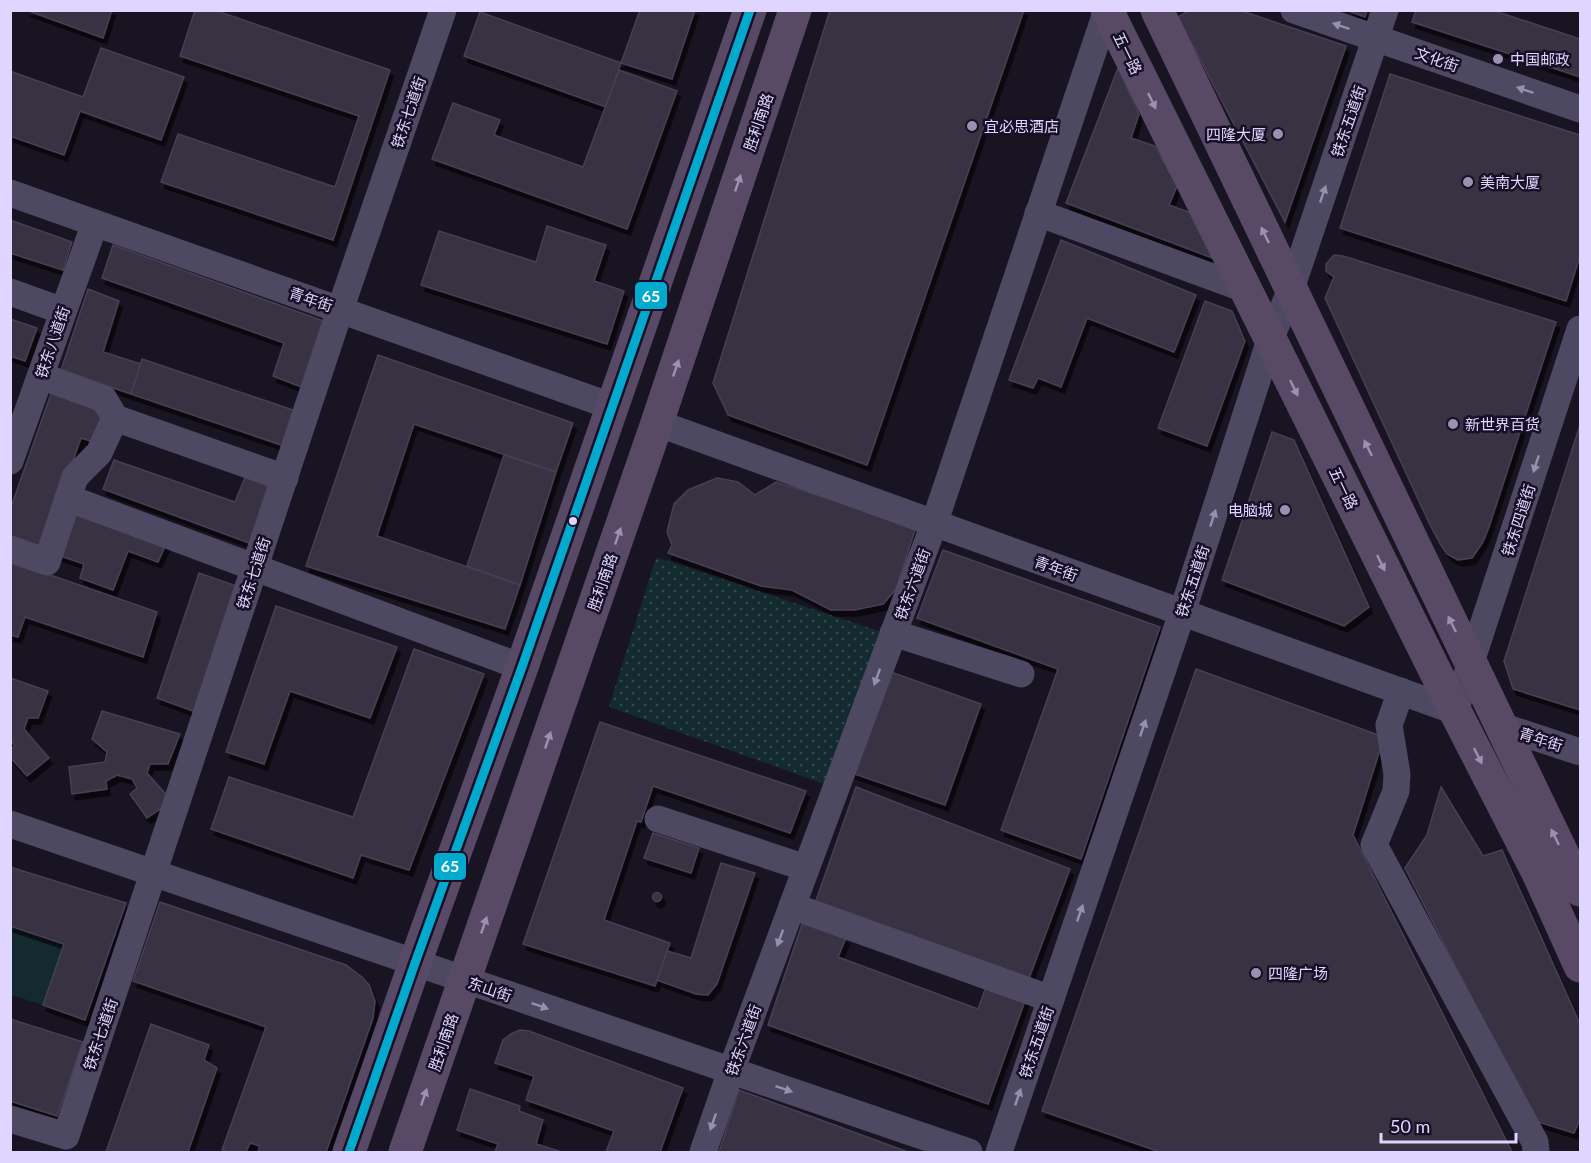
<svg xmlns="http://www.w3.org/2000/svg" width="1591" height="1163" viewBox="0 0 1591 1163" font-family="Lato,'Noto Sans SC',sans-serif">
<defs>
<pattern id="grass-dots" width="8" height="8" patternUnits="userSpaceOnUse" patternTransform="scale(1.5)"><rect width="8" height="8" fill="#132a2e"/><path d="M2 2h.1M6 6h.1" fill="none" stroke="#35484d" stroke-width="1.8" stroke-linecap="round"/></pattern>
<filter id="shadow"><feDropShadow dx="3.5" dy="6" stdDeviation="0" flood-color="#0009"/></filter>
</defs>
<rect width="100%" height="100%" fill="#181421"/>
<!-- grass -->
<polygon fill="url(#grass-dots)" points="656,557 882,632 827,785 609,707"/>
<!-- pitch -->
<polygon fill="#132a2e" points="11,926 64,944 43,1005 11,995"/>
<!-- building -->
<g fill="#383243" stroke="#463f54" stroke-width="1.5" filter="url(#shadow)">
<polygon points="26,10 112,10 103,38"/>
<polygon points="195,10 214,10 390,70 333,240 161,182 178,134 335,187 359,116 180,56"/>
<polygon points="640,10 695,10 672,79 621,63"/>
<polygon points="830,10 1024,10 867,465 728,415 713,383"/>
<polygon points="1190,10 1239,10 1346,46 1285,222 1178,17"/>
<polygon points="1346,10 1367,10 1365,17"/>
<polygon points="1416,10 1492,10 1580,39 1580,77 1412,22"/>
<polygon points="480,12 621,63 606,107 464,56"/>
<polygon points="101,48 184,77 161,140 80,111 64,155 10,136 10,71 83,97"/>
<polygon points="1118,68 1139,114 1131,138 1155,146 1177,186 1169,205 1192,213 1218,260 1066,203"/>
<polygon points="619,70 677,91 627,229 432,159 453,103 500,120 494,135 583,167"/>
<polygon points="1390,74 1580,135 1580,256 1566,301 1340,228"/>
<polygon points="10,220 72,242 63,270 10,253"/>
<polygon points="547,226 606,245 594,281 624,291 607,344 421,285 439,231 536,262"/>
<polygon points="1061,240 1196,295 1174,352 1087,318 1061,387 1038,378 1033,388 1009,380"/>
<polygon points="113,245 329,323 304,388 273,376 284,343 102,278"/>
<polygon points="1334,255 1343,256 1556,322 1489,527 1483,542 1472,558 1458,560 1447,554 1441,545 1430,525 1325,298 1334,277 1326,271 1326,264"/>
<polygon points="88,289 119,301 103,352 141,364 131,394 61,370"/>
<polygon points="1205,301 1232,311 1245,341 1207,446 1158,428"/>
<polygon points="10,319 37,328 25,361 10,356"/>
<polygon points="378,355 573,423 556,472 414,424 377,536 520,585 505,629 306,566"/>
<polygon points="142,359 296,411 284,446 131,394"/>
<polygon points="52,391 110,413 98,443 81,438 41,550 10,539 10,510"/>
<polygon points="1580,425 1580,710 1513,689 1504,661"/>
<polygon points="1272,432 1294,440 1369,607 1344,626 1222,580"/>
<polygon points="504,455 556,472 520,585 467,566"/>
<polygon points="114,460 235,502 246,475 273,484 252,544 103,489"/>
<polygon points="717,478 738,482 755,495 776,482 857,508 915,530 896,589 883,604 854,610 831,610 792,590 761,586 668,553 672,545 667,532 674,504 688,490"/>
<polygon points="68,513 90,520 167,542 158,562 128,551 113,590 80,578 84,564 55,554"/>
<polygon points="943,550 1160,627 1081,859 1001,830 1058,669 917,618"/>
<polygon points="10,561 157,612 143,657 25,617 18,637 10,635"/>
<polygon points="199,573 239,587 196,712 157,698"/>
<polygon points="276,606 397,647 370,718 290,691 264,764 226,752"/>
<polygon points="414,649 484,674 409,870 361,855 353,878 211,829 229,777 353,817"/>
<polygon points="1196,669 1384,737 1353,835 1512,1152 1160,1152 1042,1111"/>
<polygon points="888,671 981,704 945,805 852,773"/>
<polygon points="10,678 48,691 38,718 28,718 24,729 49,758 27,776 10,757 10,750 15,746 10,739"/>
<polygon points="102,711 180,734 168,764 150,764 147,773 172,801 147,818 130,794 137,788 132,779 117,775 106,781 107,789 72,794 69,767 105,762 107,752 92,739"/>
<polygon points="600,722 806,791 790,833 653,786 641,822 637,821 604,920 670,943 655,986 523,944"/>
<polygon points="856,787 1070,869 1028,981 814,906"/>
<polygon points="1441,787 1483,856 1502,850 1580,1024 1580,1119 1574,1133 1535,1121 1405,868 1427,835"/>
<polygon points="653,833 699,848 691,873 644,858"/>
<polygon points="721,863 755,873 717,984 708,995 696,994 657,980 667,951 691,958"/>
<polygon points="10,867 126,903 85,1020 43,1005 64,944 10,926"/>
<circle cx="657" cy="897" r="4.5"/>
<polygon points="160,902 346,965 362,977 369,985 375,1001 373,1018 326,1152 258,1152 260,1146 250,1143 246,1152 228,1152 222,1150 266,1027 133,981"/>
<polygon points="803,921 846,938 838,957 978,1009 987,984 1026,998 988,1104 768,1025"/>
<polygon points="10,1019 83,1042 57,1116 10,1101"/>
<polygon points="151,1024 209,1045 204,1060 217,1068 188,1152 106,1152"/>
<polygon points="520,1030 529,1031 683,1088 660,1152 606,1152 614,1131 526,1100 534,1076 495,1063 503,1040 511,1034"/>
<polygon points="470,1089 520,1106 519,1111 543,1120 536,1144 562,1152 495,1152 498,1144 457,1130"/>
<polygon points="739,1090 908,1152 719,1152"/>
</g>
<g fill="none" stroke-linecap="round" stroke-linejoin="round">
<!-- minor -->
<g stroke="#4e4962" stroke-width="27">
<polyline points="1294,10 1580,109"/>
<polyline points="10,193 611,406"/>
<polyline points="1038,213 1245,289"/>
<polyline points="10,292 63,311"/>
<polyline points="41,376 104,399 115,418 285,478"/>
<polyline points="657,423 1455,711 1580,329"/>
<polyline points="10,461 95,223"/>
<polyline points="68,498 522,667"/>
<polyline points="10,549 47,562 75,477 99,453 115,418"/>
<polyline points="893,633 1021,674"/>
<polyline points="1401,691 1389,725 1397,774 1396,791 1374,845 1535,1142 1536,1152"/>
<polyline points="1501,726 1580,752"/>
<polyline points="658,819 806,868"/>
<polyline points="10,824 969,1152"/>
<polyline points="792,906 1051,999"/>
<polyline points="10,1119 66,1136 340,310 443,10"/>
<polyline points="703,1152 731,1071 934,524 1107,10"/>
<polyline points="999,1152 1182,613 1270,340 1291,289 1385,10"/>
</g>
<!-- major -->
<g stroke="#584a67" stroke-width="33">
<polyline points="1107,10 1455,711 1538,873 1580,966"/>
<polyline points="1157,10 1580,890"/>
<polyline points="349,1152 415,963 522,667 750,10"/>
<polyline points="405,1152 657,423 795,10"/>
</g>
<!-- bus-1 casing -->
<g stroke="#170f26" stroke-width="14">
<polyline id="bus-1" points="349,1152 415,963 522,667 750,10"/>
</g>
<!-- bus-1 -->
<use href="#bus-1" stroke="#00a9ce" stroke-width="9"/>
</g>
<!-- one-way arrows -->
<defs><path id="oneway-solid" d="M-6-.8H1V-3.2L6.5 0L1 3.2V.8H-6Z" transform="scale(1.5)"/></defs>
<g fill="#978fb0">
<use href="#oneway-solid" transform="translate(1341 26) rotate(-161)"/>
<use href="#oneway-solid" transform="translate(1525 90) rotate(-161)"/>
<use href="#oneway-solid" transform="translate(1323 194) rotate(-71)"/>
<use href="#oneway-solid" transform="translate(1536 464) rotate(108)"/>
<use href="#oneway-solid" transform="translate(1213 518) rotate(-72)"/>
<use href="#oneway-solid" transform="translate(877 677) rotate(110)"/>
<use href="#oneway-solid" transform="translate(1143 728) rotate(-71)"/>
<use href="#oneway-solid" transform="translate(1080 913) rotate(-71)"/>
<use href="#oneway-solid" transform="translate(780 938) rotate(110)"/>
<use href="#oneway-solid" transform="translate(540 1006) rotate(19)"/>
<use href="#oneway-solid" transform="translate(784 1089) rotate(19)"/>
<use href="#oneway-solid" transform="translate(1018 1097) rotate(-71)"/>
<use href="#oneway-solid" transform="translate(713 1122) rotate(109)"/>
</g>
<g fill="#9c90b3">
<use href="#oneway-solid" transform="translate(1152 101) rotate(64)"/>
<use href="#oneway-solid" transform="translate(738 183) rotate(-71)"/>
<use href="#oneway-solid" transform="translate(1265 235) rotate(-116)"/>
<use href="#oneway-solid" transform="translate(676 368) rotate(-71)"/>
<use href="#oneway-solid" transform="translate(1294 388) rotate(64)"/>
<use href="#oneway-solid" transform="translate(1368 448) rotate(-116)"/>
<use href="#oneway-solid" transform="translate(618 536) rotate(-71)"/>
<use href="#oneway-solid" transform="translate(1381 563) rotate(64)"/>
<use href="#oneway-solid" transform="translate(1452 624) rotate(-116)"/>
<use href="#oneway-solid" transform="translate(548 740) rotate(-71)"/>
<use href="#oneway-solid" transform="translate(1478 756) rotate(63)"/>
<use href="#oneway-solid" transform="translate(1555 837) rotate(-116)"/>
<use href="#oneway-solid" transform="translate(484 925) rotate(-71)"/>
<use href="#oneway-solid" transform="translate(424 1097) rotate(-71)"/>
</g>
<!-- markers -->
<g fill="#9a91b1" stroke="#170f26" stroke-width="2">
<circle cx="1498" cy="59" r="6"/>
<circle cx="972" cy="126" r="6"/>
<circle cx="1278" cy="134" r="6"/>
<circle cx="1468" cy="182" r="6"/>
<circle cx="1453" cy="424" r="6"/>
<circle cx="1285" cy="510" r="6"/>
<circle cx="1256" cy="973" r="6"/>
</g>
<circle fill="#e0d5ff" stroke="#170f26" stroke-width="2" cx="573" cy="521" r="5"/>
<g text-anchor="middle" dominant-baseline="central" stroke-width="5" stroke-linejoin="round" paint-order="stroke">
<!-- street labels -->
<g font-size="15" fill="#e0d5ff" stroke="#170f26">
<text transform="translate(1128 53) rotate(64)">五一路</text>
<text transform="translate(1437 59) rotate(19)">文化街</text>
<text transform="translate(408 112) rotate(-71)">铁东七道街</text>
<text transform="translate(1348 121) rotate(-71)">铁东五道街</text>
<text transform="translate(758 122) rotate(-71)">胜利南路</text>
<text transform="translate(311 299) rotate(19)">青年街</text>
<text transform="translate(52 342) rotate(-71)">铁东八道街</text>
<text transform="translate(1344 488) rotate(64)">五一路</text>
<text transform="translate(1518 520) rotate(-72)">铁东四道街</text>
<text transform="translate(1056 568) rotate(20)">青年街</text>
<text transform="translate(253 573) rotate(-72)">铁东七道街</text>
<text transform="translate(1192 581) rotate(-72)">铁东五道街</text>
<text transform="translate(602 582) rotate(-71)">胜利南路</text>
<text transform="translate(912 584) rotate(-70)">铁东六道街</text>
<text transform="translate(1541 739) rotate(18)">青年街</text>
<text transform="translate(490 989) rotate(19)">东山街</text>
<text transform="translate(100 1034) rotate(-71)">铁东七道街</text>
<text transform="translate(743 1040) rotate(-70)">铁东六道街</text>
<text transform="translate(443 1042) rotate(-71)">胜利南路</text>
<text transform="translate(1036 1042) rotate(-71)">铁东五道街</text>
</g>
<!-- poi labels -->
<g font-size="15" fill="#e0d5ff" stroke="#170f26" text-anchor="start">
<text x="1510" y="59">中国邮政</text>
<text x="984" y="126">宜必思酒店</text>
<text x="1266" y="134" text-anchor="end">四隆大厦</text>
<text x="1480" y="182">美南大厦</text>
<text x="1465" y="424">新世界百货</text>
<text x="1273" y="510" text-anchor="end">电脑城</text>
<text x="1268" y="973">四隆广场</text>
</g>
</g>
<g stroke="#170f26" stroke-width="2">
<rect x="634" y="281" width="34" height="29" rx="6" fill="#00a9ce"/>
<rect x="433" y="852" width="34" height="29" rx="6" fill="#00a9ce"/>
</g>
<g font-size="16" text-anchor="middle" font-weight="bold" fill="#fff">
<text x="651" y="302">65</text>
<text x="450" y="872">65</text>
</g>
<!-- border -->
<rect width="1591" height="1163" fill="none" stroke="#e0d5ff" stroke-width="24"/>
<!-- scale -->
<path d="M1381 1133v9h135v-9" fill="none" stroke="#e0d5ff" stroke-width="3"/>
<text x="1390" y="1133" font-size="18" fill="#e0d5ff" stroke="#170f26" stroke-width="4.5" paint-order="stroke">50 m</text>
</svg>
